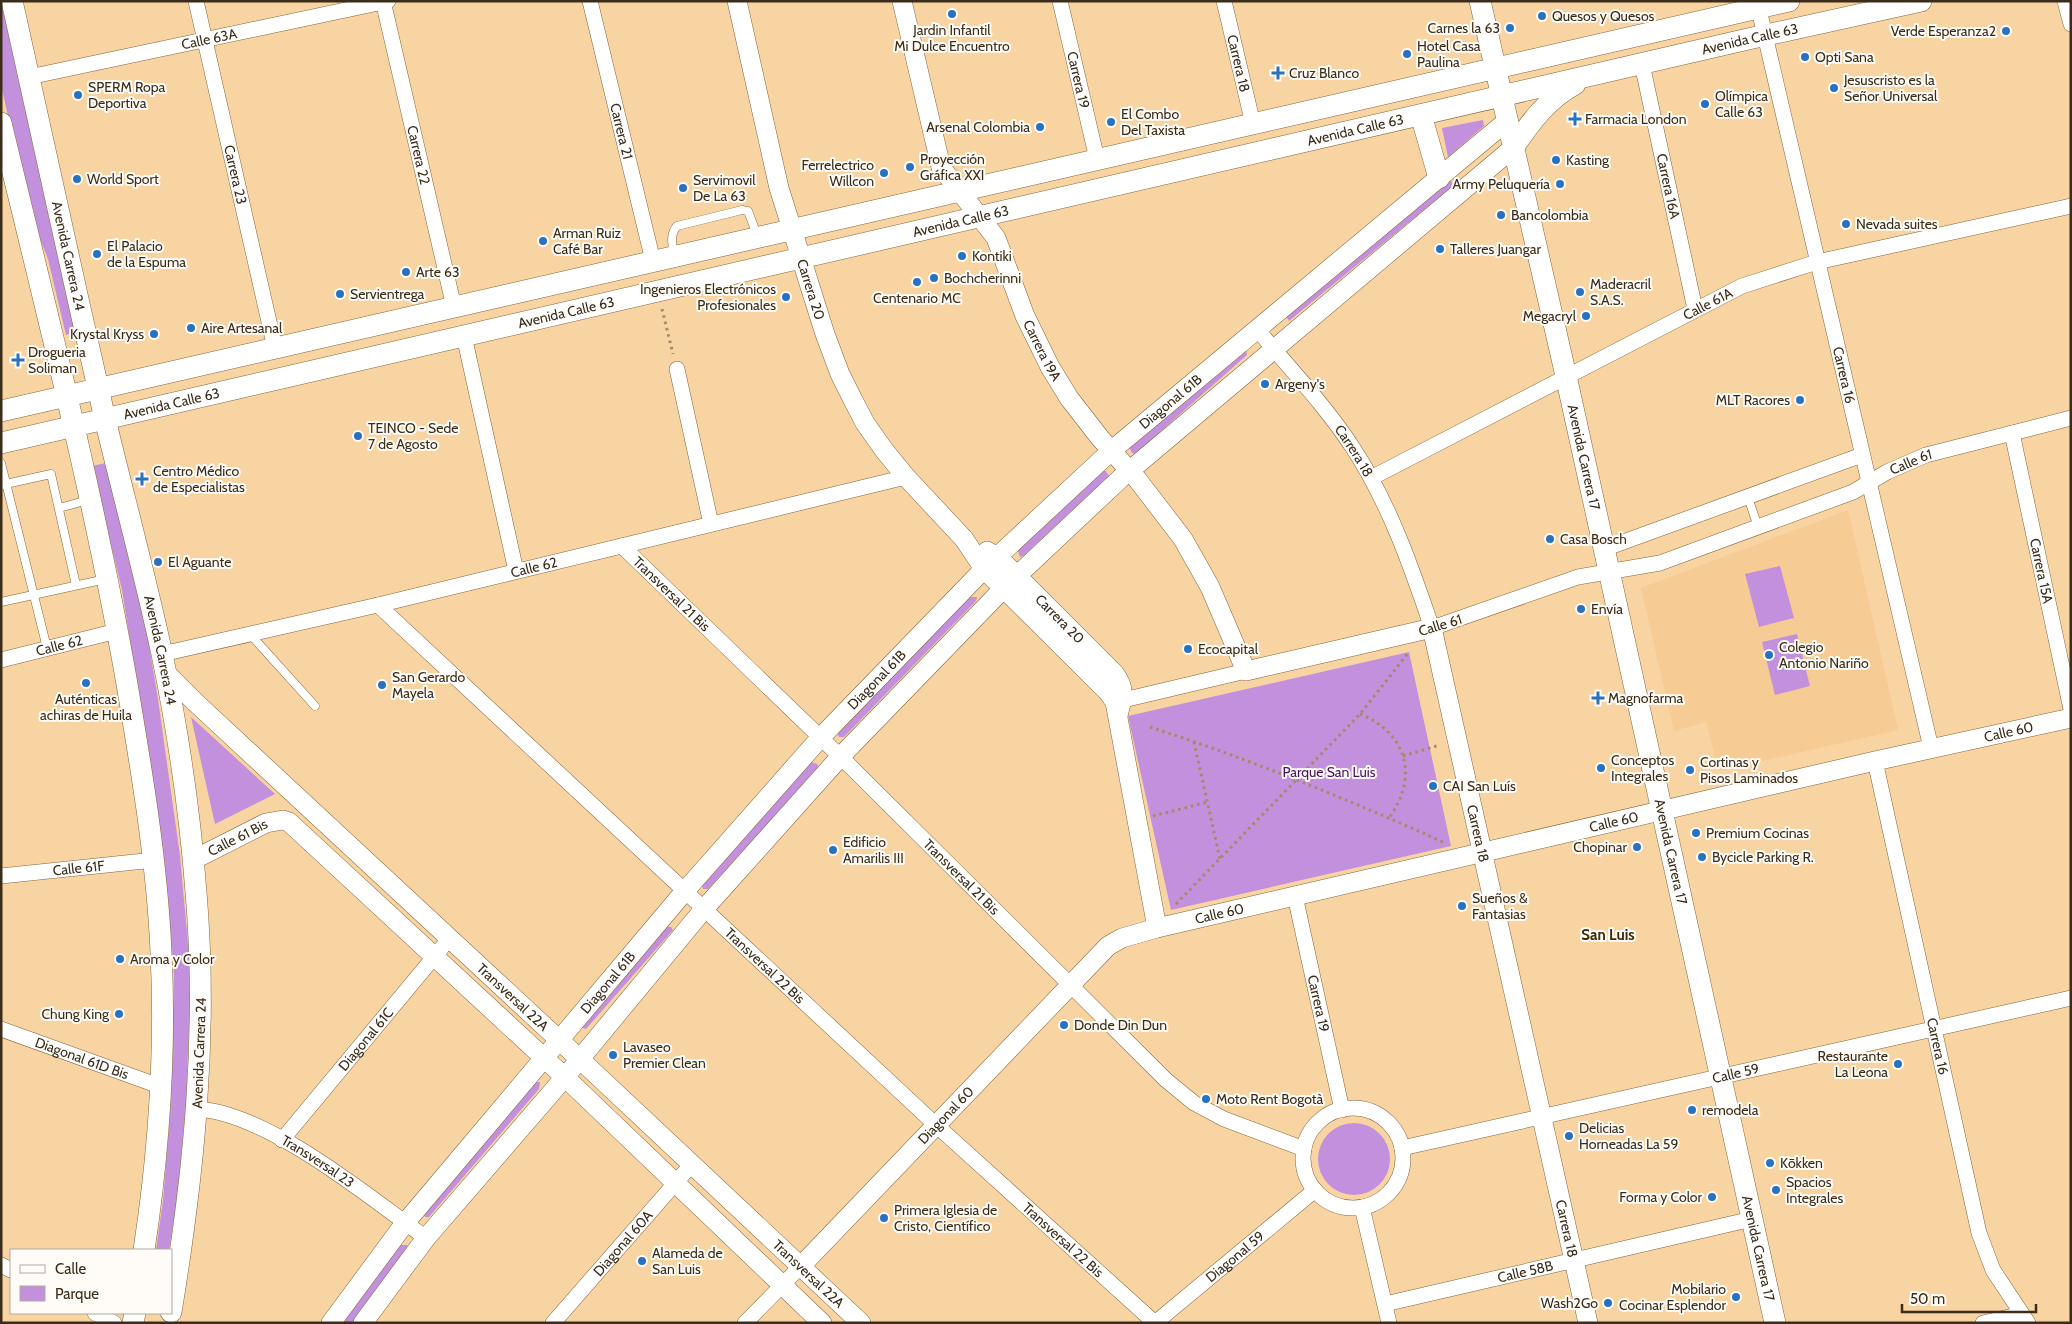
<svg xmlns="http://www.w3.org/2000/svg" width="2072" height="1324" viewBox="0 0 2072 1324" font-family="Cabin,sans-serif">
<rect width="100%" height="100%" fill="#f9d4a3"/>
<!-- built -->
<polygon fill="#f6cb94" points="1848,510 1898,730 1719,771 1706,722 1674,731 1641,588"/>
<!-- green -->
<g fill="#c390dd">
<polygon points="1,1 75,332 66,335 48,259 31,217 1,85"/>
<polygon points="1483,120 1484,126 1448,157 1442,128"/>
<polygon points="1450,180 1454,185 1289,321 1286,316"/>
<polygon points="1246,348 1247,355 1135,454 1132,453 1129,447"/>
<polygon points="110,462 139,584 158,699 180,856 191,976 186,1105 177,1200 169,1250 156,1250 163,1200 171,1102 174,975 164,858 122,590 92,466"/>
<polygon points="1102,471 1106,471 1109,476 1023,556 1020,557 1018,551"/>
<polygon points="1780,566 1794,618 1759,627 1745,574"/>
<polygon points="970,597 977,597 976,601 844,737 839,737 837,732"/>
<polygon points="1797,634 1810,686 1775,695 1762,642"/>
<polygon points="1409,652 1451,846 1171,910 1128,716"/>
<polygon points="191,717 275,794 215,824"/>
<polygon points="811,762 817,764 819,768 708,889 703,889 702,886"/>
<polygon points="664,926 671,927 673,930 586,1029 580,1027"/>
<polygon points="533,1082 540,1082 539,1089 429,1217 425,1217 423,1213"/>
<circle cx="1354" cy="1159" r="36"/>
<polygon points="400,1245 407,1245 409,1250 355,1323 340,1323"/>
</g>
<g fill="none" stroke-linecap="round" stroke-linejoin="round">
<!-- service casing -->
<g stroke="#856437" stroke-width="9">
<g id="service">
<path d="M674,254C672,244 670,234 677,226L742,210L748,211L757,235"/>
<polyline points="1,463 47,648"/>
<polyline points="1,485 51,474 76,585"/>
<polyline points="1748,497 1758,527"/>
<polyline points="59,508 88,500"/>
<polyline points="1,602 106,579"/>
<polyline points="250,634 315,706"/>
</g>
</g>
<!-- minor casing -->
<g stroke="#856437" stroke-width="16">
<g id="minor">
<path id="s1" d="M196,1L275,348"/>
<path id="s2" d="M383,1L454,307"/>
<path id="s3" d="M590,1L653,261"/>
<path id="s4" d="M1060,1L1097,159"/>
<path id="s5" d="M1224,1L1253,124"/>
<path id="s6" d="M1757,1L1931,748"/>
<polyline points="2065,1 2071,24"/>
<path id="s7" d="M1642,64L1695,309"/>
<path id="s8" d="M29,77L388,1"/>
<path id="s9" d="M1257,329C1289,368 1325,405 1353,448C1389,503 1411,566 1432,628L1578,577L1660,563L1853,492L1887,472L1926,455L2071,418"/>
<polyline points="464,336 516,571"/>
<polyline points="677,369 711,524"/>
<path id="s10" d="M2012,433L2071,709"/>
<path id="s11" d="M1371,478L1742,286L1817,262L2071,206"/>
<path id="s12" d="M622,546L849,765L1166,1080L1194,1103L1224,1119L1304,1149"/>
<polyline points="1604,549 1862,455"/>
<path id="s13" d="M378,605L936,1125L1155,1323"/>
<path id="s14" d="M162,654L378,605L906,477"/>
<path id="s15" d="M1,660L117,631"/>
<polyline points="1115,702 1246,671"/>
<path id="s16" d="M1875,761L1979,1233L1993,1270L2028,1323"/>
<path id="s17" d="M1,876L154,860"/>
<path id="s18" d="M1295,896L1342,1110"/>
<path id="s19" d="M1,1029L162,1087"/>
<circle cx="1353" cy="1158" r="50"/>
<path id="s20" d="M198,1109C269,1114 368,1196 426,1238"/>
<path id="s21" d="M282,1140L449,939"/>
<path id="s22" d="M1402,1148L2071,998"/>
<polyline points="1362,1207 1389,1323"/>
<polyline points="1,1265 11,1270"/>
<path id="s23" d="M1385,1304L1752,1219"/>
<polyline points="95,1313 114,1323"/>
<path id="s24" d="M553,1323L692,1164"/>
<polyline points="745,1323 801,1266"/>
<path id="s25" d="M1155,1323L1315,1190"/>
<polyline points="1983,1323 2022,1314"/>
</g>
</g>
<!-- tertiary casing -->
<g stroke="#856437" stroke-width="20">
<g id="tertiary">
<path id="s26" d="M737,1L779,188L825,334L840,374L852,398L865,423L884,450L906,477L964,539L984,569L1108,692L1115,702L1157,928"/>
<path id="s27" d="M902,1L941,167L996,238L1025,316L1050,367L1069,398L1100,438L1137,479L1183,539L1210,587L1246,671L1432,628L1588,1323"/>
<path id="s28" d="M987,551L998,557L1114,673C1126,688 1123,698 1118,715"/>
<path id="s29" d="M165,672L195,702L585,1064L861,1323"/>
<path id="s30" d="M193,860L266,823L283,820L289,822L570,1082L822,1323"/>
<path id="s31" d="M801,1266L1108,946L1122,938L1157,928L1875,761L2071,718"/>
<path id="s32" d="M331,1323L405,1223L684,892L821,737L984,569L1111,451L1507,121"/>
<polyline points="363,1323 426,1238 565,1077 704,909 841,756 1003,589 1121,478 1513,148"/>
</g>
</g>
<!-- secondary casing -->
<g stroke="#856437" stroke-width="22">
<g id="secondary">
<path id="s33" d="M12,1C44,141 73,280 105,419C124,498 145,575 162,654C178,732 190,813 196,892C208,1034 194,1173 171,1312"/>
<path id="s34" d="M1480,1L1566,376L1775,1323"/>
<polyline points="1421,115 1439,178"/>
<path d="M1,123C46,310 94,496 127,684C142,773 157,862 161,952C166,1052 159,1151 144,1250"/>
<path d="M1513,148C1530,123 1547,99 1575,84"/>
<polyline points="1,411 1789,1"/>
<path id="s35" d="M1,443L1748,39L1921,1"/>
<polyline points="133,1323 135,1313"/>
</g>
</g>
<!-- path -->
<g stroke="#a48965" stroke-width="3" stroke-dasharray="2.5 4" stroke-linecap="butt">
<polyline points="662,309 673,354"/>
<path d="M1360,714C1407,733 1419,777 1389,818"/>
<path d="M1150,727C1249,759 1350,800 1445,843"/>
<polyline points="1194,742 1220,859"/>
<polyline points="1403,756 1440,745"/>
<polyline points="1153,816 1208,802"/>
<polyline points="1176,904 1360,714 1409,652"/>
</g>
<!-- service -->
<use href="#service" stroke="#fff" stroke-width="8"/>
<!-- minor -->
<use href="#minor" stroke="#fff" stroke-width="15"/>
<!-- tertiary -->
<use href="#tertiary" stroke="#fff" stroke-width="19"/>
<!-- secondary -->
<use href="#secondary" stroke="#fff" stroke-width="21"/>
</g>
<!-- markers -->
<g fill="#2872c2" stroke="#fffbf6" stroke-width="2">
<circle cx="952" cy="14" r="5"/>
<circle cx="1542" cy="16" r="5"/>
<circle cx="1510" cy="28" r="5"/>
<circle cx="2006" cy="31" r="5"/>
<circle cx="1407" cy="54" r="5"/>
<circle cx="1805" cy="57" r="5"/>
<path d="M1275.5 65.5h5v5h5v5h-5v5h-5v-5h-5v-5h5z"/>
<circle cx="1834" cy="88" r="5"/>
<circle cx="78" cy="95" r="5"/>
<circle cx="1705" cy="104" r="5"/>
<path d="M1572.5 111.5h5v5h5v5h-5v5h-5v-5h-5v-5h5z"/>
<circle cx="1111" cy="122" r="5"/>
<circle cx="1040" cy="127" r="5"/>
<circle cx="1556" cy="160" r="5"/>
<circle cx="910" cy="167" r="5"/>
<circle cx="884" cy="173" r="5"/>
<circle cx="77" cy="179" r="5"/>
<circle cx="1560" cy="184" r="5"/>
<circle cx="683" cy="188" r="5"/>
<circle cx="1501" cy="215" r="5"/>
<circle cx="1846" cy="224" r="5"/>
<circle cx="543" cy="241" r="5"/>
<circle cx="1440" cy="249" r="5"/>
<circle cx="97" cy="254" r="5"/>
<circle cx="962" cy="256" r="5"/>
<circle cx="406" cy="272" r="5"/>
<circle cx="934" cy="278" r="5"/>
<circle cx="917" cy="282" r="5"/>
<circle cx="1580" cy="292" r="5"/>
<circle cx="340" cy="294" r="5"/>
<circle cx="786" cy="297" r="5"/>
<circle cx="1586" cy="316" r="5"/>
<circle cx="191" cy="328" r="5"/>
<circle cx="154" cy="334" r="5"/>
<path d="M15.5 352.5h5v5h5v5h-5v5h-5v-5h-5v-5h5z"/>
<circle cx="1265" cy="384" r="5"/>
<circle cx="1800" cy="400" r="5"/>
<circle cx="358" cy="436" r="5"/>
<path d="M139.5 471.5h5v5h5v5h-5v5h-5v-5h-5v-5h5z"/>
<circle cx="1550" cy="539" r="5"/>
<circle cx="158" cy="562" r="5"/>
<circle cx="1581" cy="609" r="5"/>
<circle cx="1188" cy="649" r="5"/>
<circle cx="1769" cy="655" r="5"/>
<circle cx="86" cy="683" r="5"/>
<circle cx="382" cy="685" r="5"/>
<path d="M1595.5 690.5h5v5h5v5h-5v5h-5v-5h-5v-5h5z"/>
<circle cx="1601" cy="768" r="5"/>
<circle cx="1690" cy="770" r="5"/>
<circle cx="1433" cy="786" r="5"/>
<circle cx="1696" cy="833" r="5"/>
<circle cx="1637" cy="847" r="5"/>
<circle cx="833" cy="850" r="5"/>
<circle cx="1702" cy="857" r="5"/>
<circle cx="1462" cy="906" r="5"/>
<circle cx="120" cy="959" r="5"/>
<circle cx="119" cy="1014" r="5"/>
<circle cx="1064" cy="1025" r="5"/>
<circle cx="613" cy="1055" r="5"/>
<circle cx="1898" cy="1064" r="5"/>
<circle cx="1206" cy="1099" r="5"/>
<circle cx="1692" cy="1110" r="5"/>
<circle cx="1569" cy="1136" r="5"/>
<circle cx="1770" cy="1163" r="5"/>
<circle cx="1776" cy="1190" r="5"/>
<circle cx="1712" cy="1197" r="5"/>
<circle cx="884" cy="1218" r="5"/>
<circle cx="642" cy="1261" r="5"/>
<circle cx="1736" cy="1297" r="5"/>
<circle cx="1608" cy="1303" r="5"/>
</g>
<g text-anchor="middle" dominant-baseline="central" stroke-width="4" stroke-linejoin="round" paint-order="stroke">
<!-- poi labels -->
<g font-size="14" fill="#3c2d1a" stroke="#fffbf6" text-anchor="start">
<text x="1552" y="16">Quesos y Quesos</text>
<text x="1500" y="28" text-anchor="end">Carnes la 63</text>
<text x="952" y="30" text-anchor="middle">Jardin Infantil<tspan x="952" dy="16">Mi Dulce Encuentro</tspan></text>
<text x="1996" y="31" text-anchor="end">Verde Esperanza2</text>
<text x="1417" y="46">Hotel Casa<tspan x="1417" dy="16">Paulina</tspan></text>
<text x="1815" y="57">Opti Sana</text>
<text x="1289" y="73">Cruz Blanco</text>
<text x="1844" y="80">Jesuscristo es la<tspan x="1844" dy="16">Señor Universal</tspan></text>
<text x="88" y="87">SPERM Ropa<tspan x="88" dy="16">Deportiva</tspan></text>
<text x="1715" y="96">Olímpica<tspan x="1715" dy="16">Calle 63</tspan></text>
<text x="1121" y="114">El Combo<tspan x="1121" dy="16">Del Taxista</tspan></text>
<text x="1585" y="119">Farmacia London</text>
<text x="1030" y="127" text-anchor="end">Arsenal Colombia</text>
<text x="920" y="159">Proyección<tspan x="920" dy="16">Gráfica XXI</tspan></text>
<text x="1566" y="160">Kasting</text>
<text x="874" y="165" text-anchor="end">Ferrelectrico<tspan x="874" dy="16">Willcon</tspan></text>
<text x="87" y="179">World Sport</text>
<text x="693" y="180">Servimovil<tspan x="693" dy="16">De La 63</tspan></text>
<text x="1550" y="184" text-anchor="end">Army Peluquería</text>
<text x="1511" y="215">Bancolombia</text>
<text x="1856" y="224">Nevada suites</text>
<text x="553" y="233">Arman Ruiz<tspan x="553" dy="16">Café Bar</tspan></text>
<text x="107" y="246">El Palacio<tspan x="107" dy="16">de la Espuma</tspan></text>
<text x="1450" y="249">Talleres Juangar</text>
<text x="972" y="256">Kontiki</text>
<text x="416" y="272">Arte 63</text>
<text x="944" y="278">Bochcherinni</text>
<text x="1590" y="284">Maderacril<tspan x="1590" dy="16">S.A.S.</tspan></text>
<text x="776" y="289" text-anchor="end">Ingenieros Electrónicos<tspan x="776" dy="16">Profesionales</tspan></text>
<text x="350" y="294">Servientrega</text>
<text x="917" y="298" text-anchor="middle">Centenario MC</text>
<text x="1576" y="316" text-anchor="end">Megacryl</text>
<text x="201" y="328">Aire Artesanal</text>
<text x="144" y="334" text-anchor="end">Krystal Kryss</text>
<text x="28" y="352">Drogueria<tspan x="28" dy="16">Soliman</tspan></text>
<text x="1275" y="384">Argeny's</text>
<text x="1790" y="400" text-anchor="end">MLT Racores</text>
<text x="368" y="428">TEINCO - Sede<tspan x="368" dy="16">7 de Agosto</tspan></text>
<text x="153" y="471">Centro Médico<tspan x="153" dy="16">de Especialistas</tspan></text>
<text x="1560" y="539">Casa Bosch</text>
<text x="168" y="562">El Aguante</text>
<text x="1591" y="609">Envía</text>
<text x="1779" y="647">Colegio<tspan x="1779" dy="16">Antonio Nariño</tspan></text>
<text x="1198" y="649">Ecocapital</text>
<text x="392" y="677">San Gerardo<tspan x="392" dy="16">Mayela</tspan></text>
<text x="1608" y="698">Magnofarma</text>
<text x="86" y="699" text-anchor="middle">Auténticas<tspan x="86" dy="16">achiras de Huila</tspan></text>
<text x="1611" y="760">Conceptos<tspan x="1611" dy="16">Integrales</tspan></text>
<text x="1700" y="762">Cortinas y<tspan x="1700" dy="16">Pisos Laminados</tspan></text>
<text x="1443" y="786">CAI San Luís</text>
<text x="1706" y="833">Premium Cocinas</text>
<text x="843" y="842">Edificio<tspan x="843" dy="16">Amarilis III</tspan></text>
<text x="1627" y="847" text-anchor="end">Chopinar</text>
<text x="1712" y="857">Bycicle Parking R.</text>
<text x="1472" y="898">Sueños &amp;<tspan x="1472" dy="16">Fantasias</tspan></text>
<text x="130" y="959">Aroma y Color</text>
<text x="109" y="1014" text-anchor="end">Chung King</text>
<text x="1074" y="1025">Donde Din Dun</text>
<text x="623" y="1047">Lavaseo<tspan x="623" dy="16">Premier Clean</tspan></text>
<text x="1888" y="1056" text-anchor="end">Restaurante<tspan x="1888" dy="16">La Leona</tspan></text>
<text x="1216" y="1099">Moto Rent Bogotà</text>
<text x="1702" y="1110">remodela</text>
<text x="1579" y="1128">Delicias<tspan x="1579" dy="16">Horneadas La 59</tspan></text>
<text x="1780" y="1163">Kōkken</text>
<text x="1786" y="1182">Spacios<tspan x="1786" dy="16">Integrales</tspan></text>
<text x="1702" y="1197" text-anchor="end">Forma y Color</text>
<text x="894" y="1210">Primera Iglesia de<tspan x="894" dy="16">Cristo, Científico</tspan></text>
<text x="652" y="1253">Alameda de<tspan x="652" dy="16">San Luis</tspan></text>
<text x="1726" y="1289" text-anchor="end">Mobilario<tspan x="1726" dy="16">Cocinar Esplendor</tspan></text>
<text x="1598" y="1303" text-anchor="end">Wash2Go</text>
</g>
<!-- street labels -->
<g font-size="14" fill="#3c2d1a" stroke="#fffbf6">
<text stroke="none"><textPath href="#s35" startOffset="1795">Avenida Calle 63</textPath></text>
<text stroke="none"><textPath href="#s8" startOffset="184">Calle 63A</textPath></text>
<text stroke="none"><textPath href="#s5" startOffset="64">Carrera 18</textPath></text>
<text stroke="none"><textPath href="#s4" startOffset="81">Carrera 19</textPath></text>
<text stroke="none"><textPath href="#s35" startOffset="1390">Avenida Calle 63</textPath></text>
<text stroke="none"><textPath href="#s3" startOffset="134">Carrera 21</textPath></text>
<text stroke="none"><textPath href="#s2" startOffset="158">Carrera 22</textPath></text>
<text stroke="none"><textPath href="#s1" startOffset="178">Carrera 23</textPath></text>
<text stroke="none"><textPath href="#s7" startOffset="125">Carrera 16A</textPath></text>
<text stroke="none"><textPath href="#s35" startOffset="985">Avenida Calle 63</textPath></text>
<text stroke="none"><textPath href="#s33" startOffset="261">Avenida Carrera 24</textPath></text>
<text stroke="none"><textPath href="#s26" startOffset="298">Carrera 20</textPath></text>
<text stroke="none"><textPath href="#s11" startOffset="379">Calle 61A</textPath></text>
<text stroke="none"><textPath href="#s35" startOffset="580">Avenida Calle 63</textPath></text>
<text stroke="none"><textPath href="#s27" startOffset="382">Carrera 19A</textPath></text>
<text stroke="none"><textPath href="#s6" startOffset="384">Carrera 16</textPath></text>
<text stroke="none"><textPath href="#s32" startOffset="1249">Diagonal 61B</textPath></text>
<text stroke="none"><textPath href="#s35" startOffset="175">Avenida Calle 63</textPath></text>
<text stroke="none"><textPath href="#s9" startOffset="156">Carrera 18</textPath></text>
<text stroke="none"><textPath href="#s34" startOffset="468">Avenida Carrera 17</textPath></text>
<text stroke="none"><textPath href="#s9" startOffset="859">Calle 61</textPath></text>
<text stroke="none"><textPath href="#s14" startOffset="382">Calle 62</textPath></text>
<text stroke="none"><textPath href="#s10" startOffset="141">Carrera 15A</textPath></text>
<text stroke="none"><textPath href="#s12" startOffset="69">Transversal 21 Bis</textPath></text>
<text stroke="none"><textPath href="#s28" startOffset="100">Carrera 20</textPath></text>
<text transform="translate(1440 625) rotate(-17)">Calle 61</text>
<text stroke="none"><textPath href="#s15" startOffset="60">Calle 62</textPath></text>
<text stroke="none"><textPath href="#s33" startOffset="666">Avenida Carrera 24</textPath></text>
<text stroke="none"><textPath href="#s32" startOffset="844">Diagonal 61B</textPath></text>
<text stroke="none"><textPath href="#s31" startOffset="1370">Calle 60</textPath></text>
<text stroke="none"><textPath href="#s31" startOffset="965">Calle 60</textPath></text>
<text stroke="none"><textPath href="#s27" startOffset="1166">Carrera 18</textPath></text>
<text stroke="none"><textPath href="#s30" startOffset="50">Calle 61 Bis</textPath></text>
<text stroke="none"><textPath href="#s34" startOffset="872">Avenida Carrera 17</textPath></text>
<text stroke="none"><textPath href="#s17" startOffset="78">Calle 61F</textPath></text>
<text stroke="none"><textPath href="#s12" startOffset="474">Transversal 21 Bis</textPath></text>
<text stroke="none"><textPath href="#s31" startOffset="560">Calle 60</textPath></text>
<text stroke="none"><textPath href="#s13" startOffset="529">Transversal 22 Bis</textPath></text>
<text stroke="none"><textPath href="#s32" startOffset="439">Diagonal 61B</textPath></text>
<text stroke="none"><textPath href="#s29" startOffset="476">Transversal 22A</textPath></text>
<text stroke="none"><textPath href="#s18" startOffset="110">Carrera 19</textPath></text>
<text stroke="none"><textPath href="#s21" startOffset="131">Diagonal 61C</textPath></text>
<text stroke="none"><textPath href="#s16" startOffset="292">Carrera 16</textPath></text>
<text transform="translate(199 1053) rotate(-88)">Avenida Carrera 24</text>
<text stroke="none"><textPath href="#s19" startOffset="86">Diagonal 61D Bis</textPath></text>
<text stroke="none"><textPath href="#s22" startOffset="342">Calle 59</textPath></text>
<text stroke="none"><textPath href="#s31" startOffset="209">Diagonal 60</textPath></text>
<text stroke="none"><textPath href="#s20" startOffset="132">Transversal 23</textPath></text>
<text stroke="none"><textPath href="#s27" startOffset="1571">Carrera 18</textPath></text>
<text stroke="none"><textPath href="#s13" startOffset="934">Transversal 22 Bis</textPath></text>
<text stroke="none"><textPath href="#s24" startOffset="106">Diagonal 60A</textPath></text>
<text stroke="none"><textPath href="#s34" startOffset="1278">Avenida Carrera 17</textPath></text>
<text stroke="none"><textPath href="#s25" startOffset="104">Diagonal 59</textPath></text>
<text stroke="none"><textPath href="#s23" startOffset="144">Calle 58B</textPath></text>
<text stroke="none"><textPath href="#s29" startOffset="881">Transversal 22A</textPath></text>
</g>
<!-- park labels -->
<g font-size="14" fill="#4c1564" stroke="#fffbf6">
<text x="1329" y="772">Parque San Luis</text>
</g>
<!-- neighbourhood labels -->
<g font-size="15" font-weight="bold" fill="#432b07" stroke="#fffbf6">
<text x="1608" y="935">San Luis</text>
</g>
</g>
<!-- border -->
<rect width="2072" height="1324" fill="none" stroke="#3c2d1a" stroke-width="5"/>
<!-- legend -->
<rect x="10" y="1249" width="162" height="65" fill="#fffbf6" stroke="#b1a99e"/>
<rect x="20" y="1265" width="25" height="8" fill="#ffffff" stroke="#b1a99e"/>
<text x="55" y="1274" font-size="15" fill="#3c2d1a">Calle</text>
<rect x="20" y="1286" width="25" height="15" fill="#c390dd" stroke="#b1a99e"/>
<text x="55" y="1299" font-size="15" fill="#3c2d1a">Parque</text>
<!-- scale -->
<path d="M1902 1304v8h134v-8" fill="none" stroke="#3c2d1a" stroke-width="2.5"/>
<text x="1910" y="1304" font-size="15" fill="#3c2d1a" stroke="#fffbf6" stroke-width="4" paint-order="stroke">50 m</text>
</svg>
